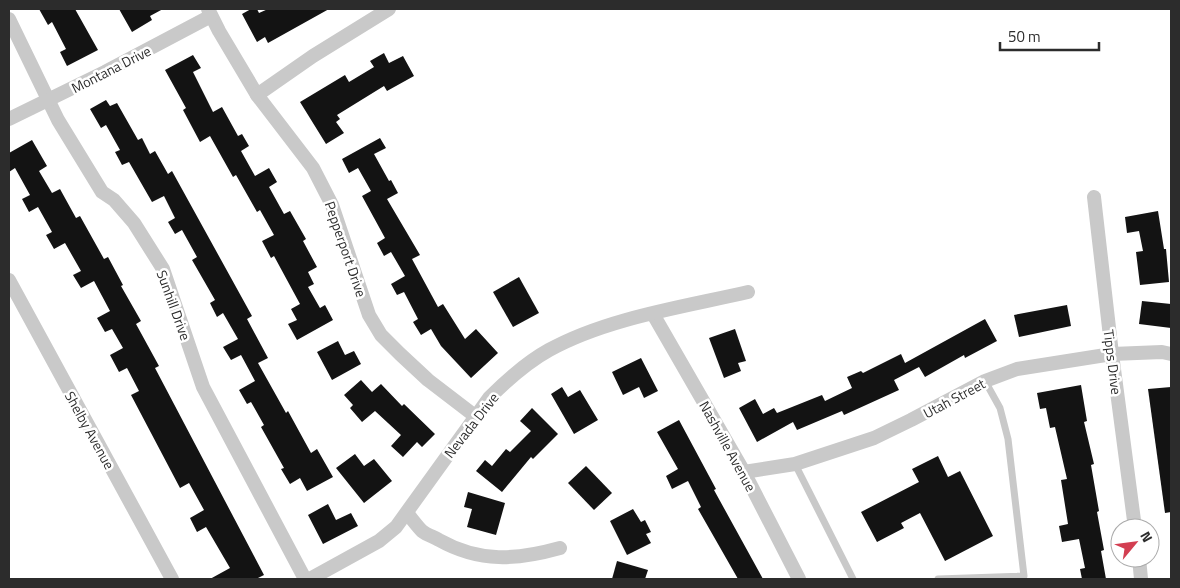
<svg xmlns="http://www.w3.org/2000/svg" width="1180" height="588" viewBox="0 0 1180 588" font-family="'Titillium Web',sans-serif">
<rect width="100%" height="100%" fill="#fff"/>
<!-- building -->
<g fill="#131313">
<polygon points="39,9 75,9 98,50 67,66 60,52 66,49 52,22 48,25"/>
<polygon points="119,9 163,9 150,16 152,20 132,32"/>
<polygon points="251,9 257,9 259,13 268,9 329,9 268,43 265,37 257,42 242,14"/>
<polygon points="384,53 389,63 403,56 414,76 387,91 384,86 337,115 340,119 336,122 344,133 326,144 300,102 345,75 349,82 374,67 370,61"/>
<polygon points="193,55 201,68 193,72 213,112 222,107 238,136 242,134 249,146 241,151 255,176 269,168 277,182 269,187 284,214 290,211 306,239 303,241 317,267 308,272 314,284 308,287 320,308 325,305 333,320 297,340 288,324 297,320 291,309 300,304 274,256 271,258 262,241 274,235 260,210 257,212 236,175 233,177 210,136 200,142 183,110 186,108 165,70"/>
<polygon points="106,100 110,106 117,103 138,140 142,138 150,154 155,151 168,174 172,171 252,316 247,319 268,358 258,363 286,413 288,411 311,453 317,449 333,477 307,491 300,478 290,484 281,469 284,468 261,427 264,425 251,402 247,404 239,390 255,381 241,355 231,360 223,347 238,339 223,313 217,317 210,303 215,300 192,260 197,257 182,230 175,234 168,222 175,218 164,196 152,202 129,162 122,165 115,152 120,150 106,125 101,128 90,109"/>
<polygon points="380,138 386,148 374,154 389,181 391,180 398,193 387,199 420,255 412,259 438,307 443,304 465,339 476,329 498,353 471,378 441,346 431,329 421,335 413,322 418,319 404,292 397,295 391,284 405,276 391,252 384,256 377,243 385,238 362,196 371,191 358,168 349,173 342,159"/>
<polygon points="32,140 47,166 39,171 52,193 60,189 76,218 80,216 104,259 108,257 123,285 121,286 141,321 136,324 159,366 155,368 264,575 256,579 210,579 230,568 206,527 197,532 190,518 204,510 189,483 180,488 131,395 139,391 127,368 119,372 110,355 123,348 112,329 105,332 97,318 110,311 94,281 81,288 73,275 81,271 65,243 54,249 46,235 52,232 38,207 29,212 22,199 30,195 15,168 9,172 9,153"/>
<polygon points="1158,211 1164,249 1166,249 1169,282 1140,285 1136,252 1143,251 1139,231 1127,233 1125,217"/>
<polygon points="519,277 539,313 513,327 493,292"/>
<polygon points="1142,301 1171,304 1171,328 1139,324"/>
<polygon points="1067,305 1071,326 1019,337 1014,315"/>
<polygon points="985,319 997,341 965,358 964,355 925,377 919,367 894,380 899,390 844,415 842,411 797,430 793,422 757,442 739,408 755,399 763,414 774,408 777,413 822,395 825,401 852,388 847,377 861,371 863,373 901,354 905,363"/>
<polygon points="735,329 746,361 738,363 741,371 724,378 709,338"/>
<polygon points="338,341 345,355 354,351 361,364 332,380 317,352"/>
<polygon points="641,358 658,391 644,398 639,387 623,395 612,372"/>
<polygon points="361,380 372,392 381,384 402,406 404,404 435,434 422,447 417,442 403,457 391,446 401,435 375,411 362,422 350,408 353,405 344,395"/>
<polygon points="1081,385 1087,421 1084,422 1094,464 1091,465 1099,511 1097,512 1104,550 1101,551 1106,579 1082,579 1080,569 1085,568 1079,539 1062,542 1059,526 1068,524 1061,480 1067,479 1055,427 1050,428 1046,408 1040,409 1037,393"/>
<polygon points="562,387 568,397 580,390 598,420 574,434 551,394"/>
<polygon points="1171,387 1171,512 1165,513 1148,389"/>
<polygon points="532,408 558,434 533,459 531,457 502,492 476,471 485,460 492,466 506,449 510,452 531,431 520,421"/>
<polygon points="679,420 716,489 714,490 763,579 738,579 698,509 701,507 688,481 672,489 666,476 678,469 657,432"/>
<polygon points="355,454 364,466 374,459 392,481 364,503 336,468"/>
<polygon points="938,456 948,477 960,471 993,536 945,561 920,513 901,523 904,528 877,542 861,512 919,482 912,469"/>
<polygon points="586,466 612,493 594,510 568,483"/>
<polygon points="468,492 505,503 496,535 467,527 472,509 464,507"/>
<polygon points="328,504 336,520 351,513 358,526 323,544 308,515"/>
<polygon points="633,509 641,522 645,520 651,532 646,534 651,543 627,555 610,521"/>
<polygon points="617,561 648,570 645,579 612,579"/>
</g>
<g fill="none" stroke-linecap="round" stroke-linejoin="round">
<!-- lane -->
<g stroke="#c9c9c9" stroke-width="7">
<polyline points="795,464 853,579"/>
<polyline points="938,579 1024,576 1008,439 1000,408 985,381"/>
</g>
<!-- street -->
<g stroke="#c9c9c9" stroke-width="14">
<polyline points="208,9 219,31 257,95 313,168 332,205 369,315 381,335 400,354 428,380 475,416"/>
<polyline points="9,19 58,120 102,192 114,200 134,223 163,269 203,387 305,579"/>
<polyline points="257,95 313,56 389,9"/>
<polyline points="9,119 105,72 211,16"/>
<polyline points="1094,197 1112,354 1135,528"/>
<polyline points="9,280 172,579"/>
<polyline points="653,314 744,472 799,579"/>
<polyline points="744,472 795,464 874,438 911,420 985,381 1017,369 1112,354 1162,352 1171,354"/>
<path d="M407,513C412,519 417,526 422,531C427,535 434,537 439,540C480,563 517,560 560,548"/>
<polyline points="1139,558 1141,579"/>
<path d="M310,579L379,541L396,527L489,398C505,382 529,361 549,350C607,318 683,307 748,292"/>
</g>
</g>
<g text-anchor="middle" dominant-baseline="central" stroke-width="5" stroke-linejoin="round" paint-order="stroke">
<!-- street labels -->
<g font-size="14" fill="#2c2c2c" stroke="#fff">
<text transform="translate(111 69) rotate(-27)">Montana Drive</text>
<text transform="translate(346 249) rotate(71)">Pepperport Drive</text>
<text transform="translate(174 305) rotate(70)">Sunhill Drive</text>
<text transform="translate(1113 362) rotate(83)">Tipps Drive</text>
<text transform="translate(954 398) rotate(-28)">Utah Street</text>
<text transform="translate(471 425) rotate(-52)">Nevada Drive</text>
<text transform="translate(90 430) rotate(61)">Shelby Avenue</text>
<text transform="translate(728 446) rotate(61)">Nashville Avenue</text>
</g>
</g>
<!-- border -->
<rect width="1180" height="588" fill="none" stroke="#2c2c2c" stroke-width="20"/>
<!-- north arrow -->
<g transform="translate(1135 543) rotate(61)"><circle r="24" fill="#ffffff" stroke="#ababab"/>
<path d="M0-4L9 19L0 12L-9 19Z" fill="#d33e51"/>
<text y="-8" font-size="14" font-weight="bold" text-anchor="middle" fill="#2c2c2c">N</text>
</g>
<!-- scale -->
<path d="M1000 42v8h99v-8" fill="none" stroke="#2c2c2c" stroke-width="2.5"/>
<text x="1008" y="42" font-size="15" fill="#2c2c2c" stroke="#ffffff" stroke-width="4" paint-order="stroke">50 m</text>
</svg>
